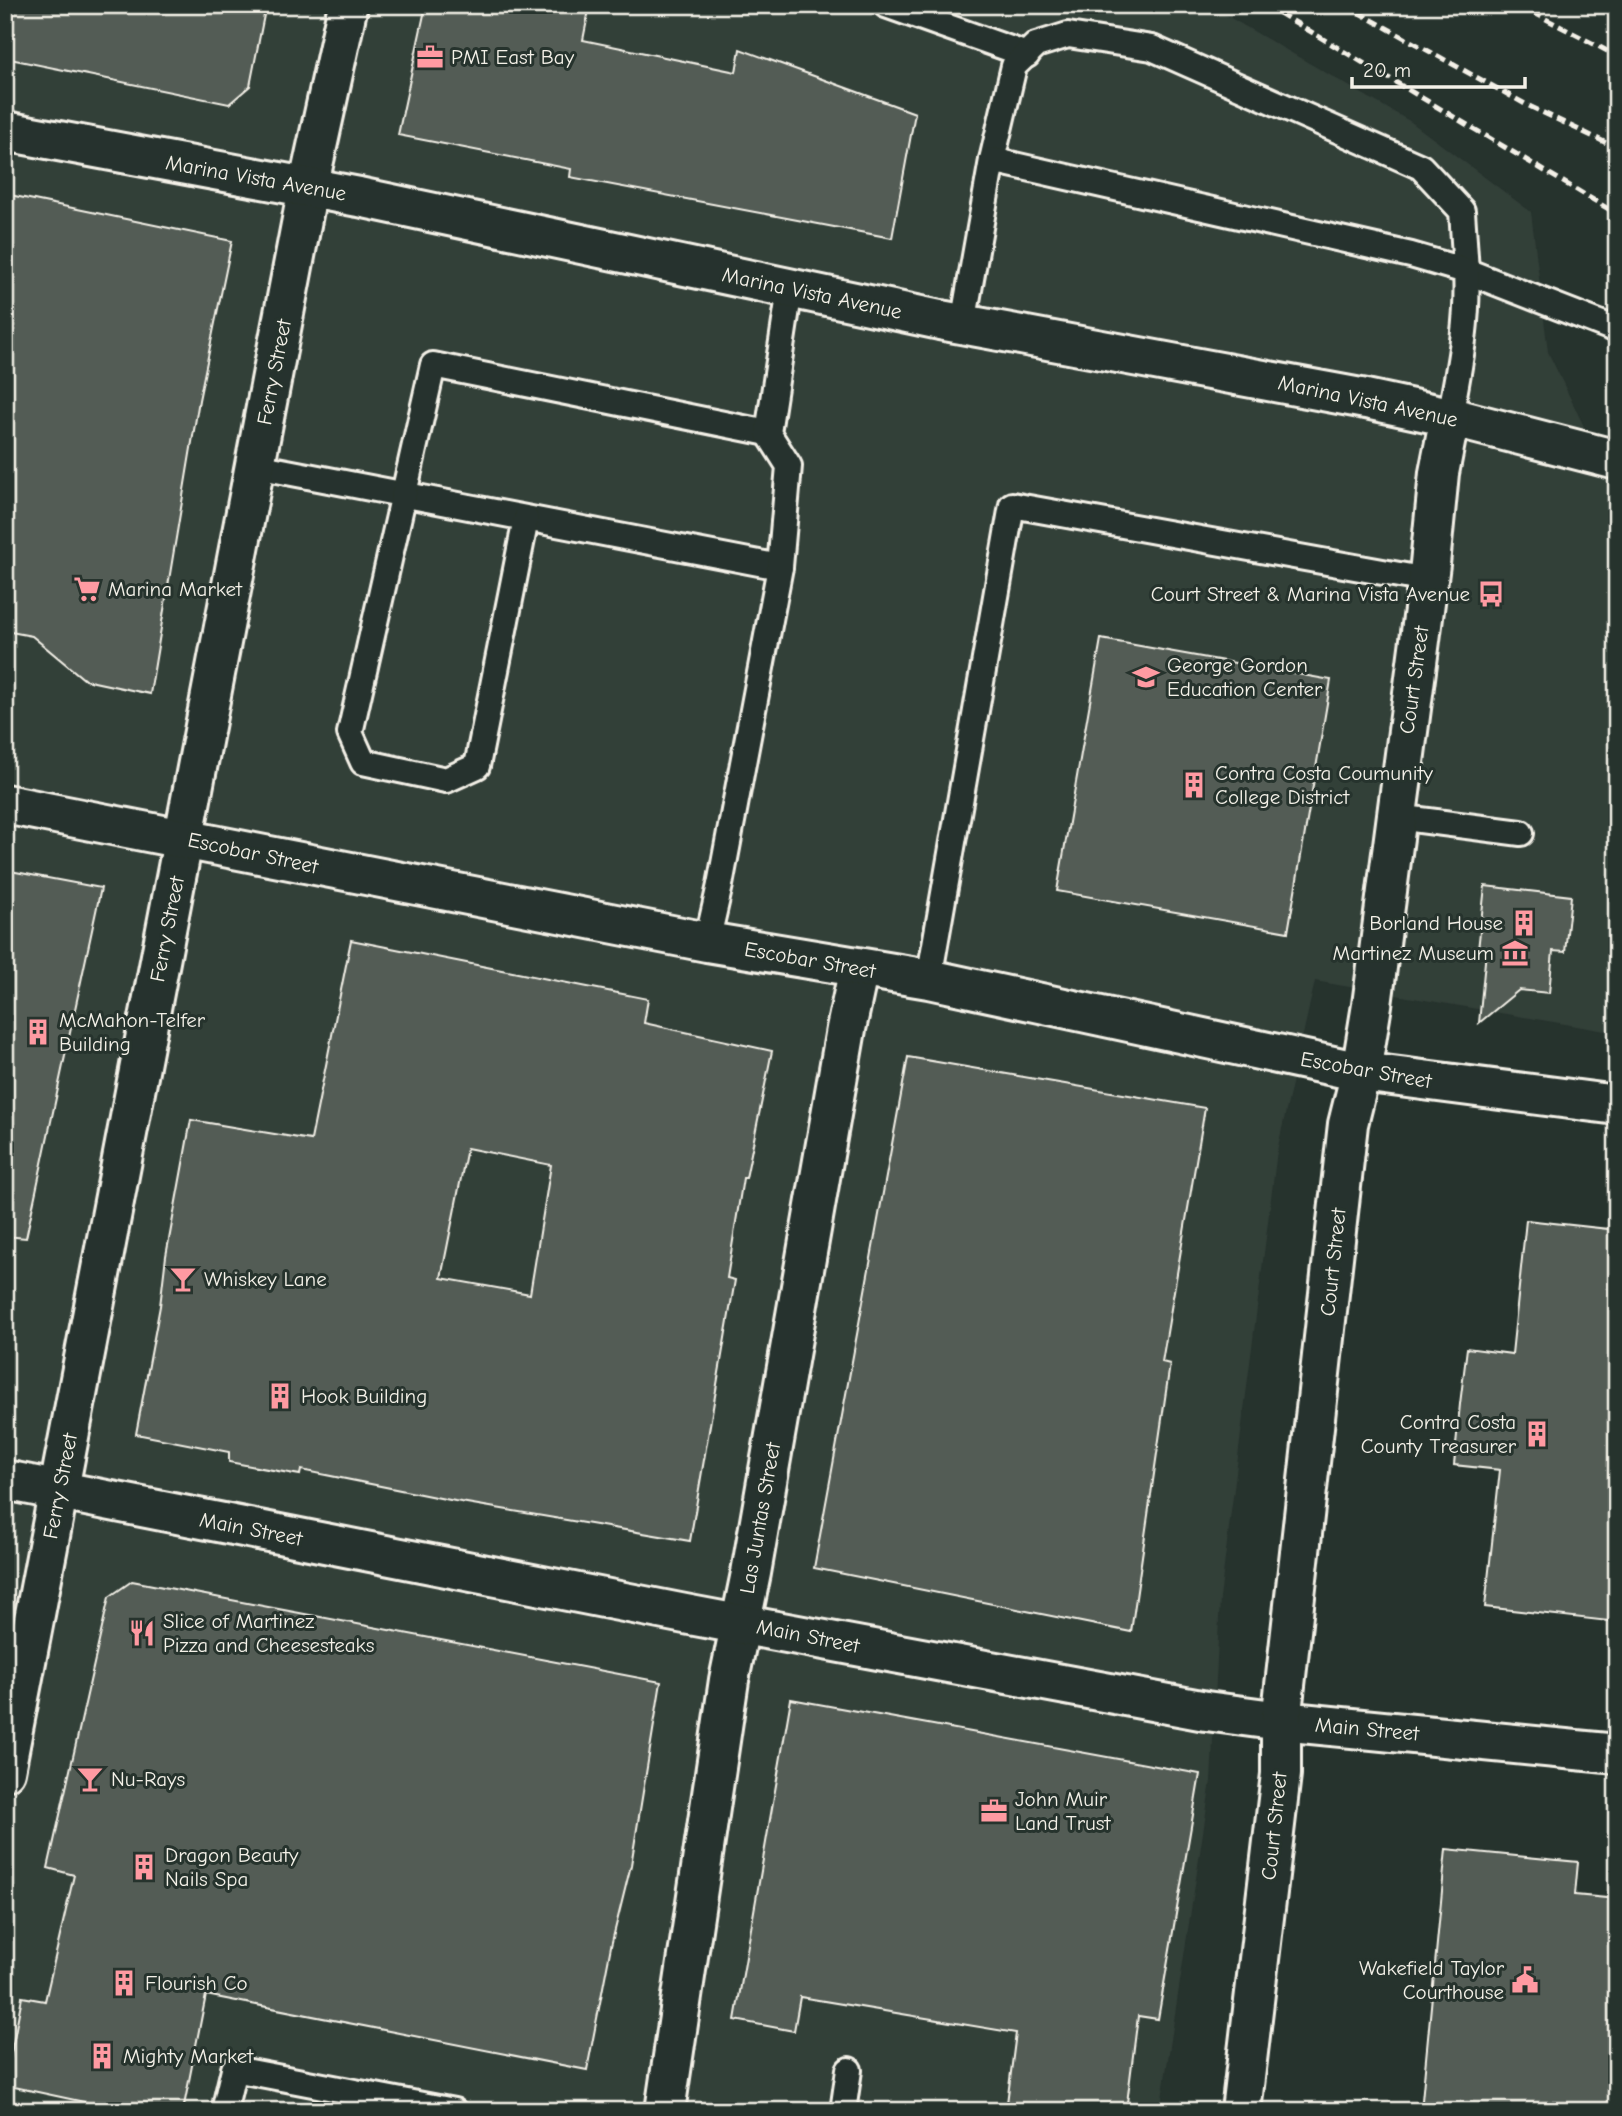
<svg xmlns="http://www.w3.org/2000/svg" width="1622" height="2116" viewBox="0 0 1622 2116" font-family="'Comic Neue',sans-serif">
<rect width="100%" height="100%" fill="#26332d"/>
<filter id="ink" filterUnits="userSpaceOnUse"><feTurbulence type="fractalNoise" baseFrequency=".0143" numOctaves="2"/><feDisplacementMap in="SourceGraphic" scale="14" xChannelSelector="R" yChannelSelector="G"/><feConvolveMatrix kernelMatrix="1 2 1 2 8 2 1 2 1" color-interpolation-filters="sRGB"/></filter>
<g filter="url(#ink)">
<!-- built -->
<polygon fill="#333f39" points="5,5 1208,5 1411,122 1531,212 1548,352 1604,468 1617,470 1617,1033 1315,981 1277,1151 1220,1598 1211,1781 1160,2111 5,2111"/>
<!-- building -->
<g fill="#525c55" stroke="#f4f1e8" stroke-width="2" fill-rule="evenodd">
<polygon points="5,5 266,5 250,86 229,104 5,58"/>
<polygon points="426,5 590,5 583,40 736,72 740,49 915,113 892,238 570,177 571,169 398,135"/>
<polygon points="5,194 232,241 199,400 150,694 85,680 32,636 5,631"/>
<polygon points="1101,639 1331,680 1288,932 1057,891"/>
<polygon points="5,870 101,888 26,1238 5,1236"/>
<polygon points="1485,886 1571,896 1565,952 1553,951 1549,993 1519,990 1479,1023 1486,951 1478,950"/>
<path d="M351,940L648,999L644,1023L772,1051L746,1178H743L727,1278L735,1280L690,1541L455,1501L301,1470L300,1475L229,1462V1452L136,1434L160,1306L166,1256L191,1120L311,1140ZM467,1148L551,1165L530,1294L441,1278Z"/>
<polygon points="908,1057 1205,1108 1162,1362 1170,1364 1131,1632 814,1568"/>
<polygon points="1526,1220 1617,1230 1617,1622 1485,1607 1500,1470 1454,1465 1460,1404 1467,1348 1512,1354"/>
<polygon points="132,1581 661,1682 631,1865 611,1946 587,2070 206,1995 183,2111 126,2111 5,2085 22,1997 45,2001 74,1875 48,1868 109,1597"/>
<polygon points="791,1699 1200,1774 1158,2019 1138,2016 1126,2111 1006,2111 1016,2033 800,1997 794,2031 735,2020"/>
<polygon points="1446,1849 1578,1862 1575,1895 1617,1899 1617,2111 1421,2111"/>
</g>
<g fill="none" stroke-linecap="round" stroke-linejoin="round">
<!-- lane casing -->
<g stroke="#f4f1e8" stroke-width="30">
<g id="lane">
<polyline points="886,5 1027,55"/>
<polyline points="992,160 1014,66 1036,45 1068,35 1152,48 1421,167 1462,211 1466,271 1617,330"/>
<path d="M963,324L992,160L1411,255L1466,271C1469,321 1459,368 1450,417"/>
<polyline points="256,466 780,567"/>
<polyline points="526,519 477,766 446,780 363,762 350,733 433,365 768,433"/>
<polyline points="1397,817 1521,833"/>
<polyline points="707,942 720,885 780,567 789,466 768,433 790,289"/>
<polyline points="929,979 1012,505 1427,580"/>
<polyline points="224,2111 234,2069 454,2111"/>
<polyline points="843,2111 849,2070"/>
</g>
</g>
<!-- street casing -->
<g stroke="#f4f1e8" stroke-width="44">
<g id="street">
<polyline points="1281,1721 1617,1754"/>
<polyline points="5,1771 308,188 348,5"/>
<polyline points="665,2111 729,1680 751,1573 846,1029 859,968"/>
</g>
</g>
<!-- secondary casing -->
<g stroke="#f4f1e8" stroke-width="44">
<g id="secondary">
<polyline points="5,131 359,197 940,320 1366,399 1450,417 1617,460"/>
<polyline points="5,804 707,942 929,979 1361,1072 1617,1105"/>
<polyline points="5,1480 690,1615 1206,1711 1281,1721"/>
<polyline points="1241,2111 1281,1774 1281,1721 1348,1124 1361,1072 1372,1005 1430,564 1439,473 1450,417"/>
</g>
</g>
<!-- lane -->
<use href="#lane" stroke="#26332d" stroke-width="24"/>
<!-- street -->
<use href="#street" stroke="#26332d" stroke-width="38"/>
<!-- secondary -->
<use href="#secondary" stroke="#26332d" stroke-width="38"/>
<!-- rail -->
<g stroke="#f4f1e8" stroke-width="5" stroke-dasharray="10 5" stroke-linecap="butt">
<polyline points="1266,5 1617,214"/>
<polyline points="1345,5 1527,105 1617,148"/>
<polyline points="1519,5 1617,56"/>
</g>
</g>
</g>
<!-- icons -->
<defs>
<g id="office-bare" transform="scale(2.1)"><path d="M-6-3h4V-5.5h4V-3h4V5H-6ZM-1-4.5V-3h2v-1.5ZM-6 0V1H6V0Z" fill="#ff9aa2" stroke="#26332d" stroke-width="2.5" paint-order="stroke"/></g>
<g id="supermarket-bare" transform="scale(2.1)"><path d="M-6-5.5h2.5l.6 2H6L4.5 2H-2.5L-4.4-4H-6ZM-1.5 3.2a1.3 1.3 0 1 0 .1 0ZM3 3.2a1.3 1.3 0 1 0 .1 0Z" fill="#ff9aa2" stroke="#26332d" stroke-width="2.5" paint-order="stroke"/></g>
<g id="bus-bare" transform="scale(2.1)"><path d="M-5-6H5V4H4V6H2V4H-2V6H-4V4H-5ZM-3.5-4V0h7V-4ZM-3.5 1.2v1.5H-2V1.2ZM2 1.2v1.5H3.5V1.2Z" fill="#ff9aa2" stroke="#26332d" stroke-width="2.5" paint-order="stroke"/></g>
<g id="school-bare" transform="scale(2.1)"><path d="M0-5L7-2L0 1L-7-2ZM-4 1L0 2.5L4 1V4Q0 6-4 4Z" fill="#ff9aa2" stroke="#26332d" stroke-width="2.5" paint-order="stroke"/></g>
<g id="building-bare" transform="scale(2.1)"><path d="M-4-6H4V6H1V3H-1V6H-4ZM-2.5-4.3h1.7v1.8h-1.7ZM.8-4.3h1.7v1.8H.8ZM-2.5-1h1.7V.8h-1.7ZM.8-1h1.7V.8H.8Z" fill="#ff9aa2" stroke="#26332d" stroke-width="2.5" paint-order="stroke"/></g>
<g id="museum-bare" transform="scale(2.1)"><path d="M0-6L6-3V-2H-6V-3ZM-5-1h2V3h-2ZM-1-1h2V3h-2ZM3-1h2V3H3ZM-6 4H6V6H-6Z" fill="#ff9aa2" stroke="#26332d" stroke-width="2.5" paint-order="stroke"/></g>
<g id="bar-bare" transform="scale(2.1)"><path d="M-6-5H6L.8 .8V4.5H3.5V6h-7V4.5H-.8V.8Z" fill="#ff9aa2" stroke="#26332d" stroke-width="2.5" paint-order="stroke"/></g>
<g id="restaurant-bare" transform="scale(2.1)"><path d="M-5-6h1v4h1v-4h1v4h1v-4h1v5L-1.5 .5V6h-2V.5L-5-1ZM5-6V6H3V1.5H1.5Q1.5-4 5-6Z" fill="#ff9aa2" stroke="#26332d" stroke-width="2.5" paint-order="stroke"/></g>
<g id="civic-bare" transform="scale(2.1)"><path d="M-.6-6.5H3V-4.5H.6V-3L4-1V1h2V6H-6V1h2V-1L-.6-3ZM-1.2 2.5V6h2.4V2.5Z" fill="#ff9aa2" stroke="#26332d" stroke-width="2.5" paint-order="stroke"/></g>
</defs>
<g fill-rule="evenodd">
<use href="#office-bare" x="430" y="57"/>
<use href="#supermarket-bare" x="87" y="589"/>
<use href="#bus-bare" x="1491" y="594"/>
<use href="#school-bare" x="1146" y="677"/>
<use href="#building-bare" x="1194" y="785"/>
<use href="#building-bare" x="1524" y="923"/>
<use href="#museum-bare" x="1515" y="953"/>
<use href="#building-bare" x="38" y="1032"/>
<use href="#bar-bare" x="183" y="1279"/>
<use href="#building-bare" x="280" y="1396"/>
<use href="#building-bare" x="1537" y="1434"/>
<use href="#restaurant-bare" x="142" y="1633"/>
<use href="#bar-bare" x="90" y="1779"/>
<use href="#office-bare" x="994" y="1811"/>
<use href="#building-bare" x="144" y="1867"/>
<use href="#civic-bare" x="1525" y="1980"/>
<use href="#building-bare" x="124" y="1983"/>
<use href="#building-bare" x="102" y="2056"/>
</g>
<g text-anchor="middle" dominant-baseline="central" stroke-width="6" stroke-linejoin="round" paint-order="stroke">
<!-- poi labels -->
<g font-size="21" fill="#f4f1e8" stroke="#26332d" text-anchor="start">
<text x="451" y="57">PMI East Bay</text>
<text x="108" y="589">Marina Market</text>
<text x="1470" y="594" text-anchor="end">Court Street &amp; Marina Vista Avenue</text>
<text x="1167" y="665">George Gordon<tspan x="1167" dy="24">Education Center</tspan></text>
<text x="1215" y="773">Contra Costa Coumunity<tspan x="1215" dy="24">College District</tspan></text>
<text x="1503" y="923" text-anchor="end">Borland House</text>
<text x="1494" y="953" text-anchor="end">Martinez Museum</text>
<text x="59" y="1020">McMahon-Telfer<tspan x="59" dy="24">Building</tspan></text>
<text x="204" y="1279">Whiskey Lane</text>
<text x="301" y="1396">Hook Building</text>
<text x="1516" y="1422" text-anchor="end">Contra Costa<tspan x="1516" dy="24">County Treasurer</tspan></text>
<text x="163" y="1621">Slice of Martinez<tspan x="163" dy="24">Pizza and Cheesesteaks</tspan></text>
<text x="111" y="1779">Nu-Rays</text>
<text x="1015" y="1799">John Muir<tspan x="1015" dy="24">Land Trust</tspan></text>
<text x="165" y="1855">Dragon Beauty<tspan x="165" dy="24">Nails Spa</tspan></text>
<text x="1504" y="1968" text-anchor="end">Wakefield Taylor<tspan x="1504" dy="24">Courthouse</tspan></text>
<text x="145" y="1983">Flourish Co</text>
<text x="123" y="2056">Mighty Market</text>
</g>
<!-- street labels -->
<g font-size="21" fill="#f4f1e8" stroke="#26332d">
<text transform="translate(256 178) rotate(10)">Marina Vista Avenue</text>
<text transform="translate(812 293) rotate(12)">Marina Vista Avenue</text>
<text transform="translate(274 372) rotate(-79)">Ferry Street</text>
<text transform="translate(1368 401) rotate(12)">Marina Vista Avenue</text>
<text transform="translate(1414 680) rotate(-82)">Court Street</text>
<text transform="translate(253 853) rotate(12)">Escobar Street</text>
<text transform="translate(167 929) rotate(-79)">Ferry Street</text>
<text transform="translate(810 960) rotate(10)">Escobar Street</text>
<text transform="translate(1366 1070) rotate(10)">Escobar Street</text>
<text transform="translate(1333 1262) rotate(-84)">Court Street</text>
<text transform="translate(60 1486) rotate(-79)">Ferry Street</text>
<text transform="translate(760 1518) rotate(-80)">Las Juntas Street</text>
<text transform="translate(251 1529) rotate(11)">Main Street</text>
<text transform="translate(808 1636) rotate(11)">Main Street</text>
<text transform="translate(1367 1729) rotate(5)">Main Street</text>
<text transform="translate(1274 1826) rotate(-84)">Court Street</text>
</g>
</g>
<!-- margin -->
<rect width="1622" height="2116" fill="none" stroke="#26332d" stroke-width="28"/>
<rect x="14" y="14" width="1594" height="2088" fill="none" stroke="#f4f1e8" stroke-width="2.5" filter="url(#ink)"/>
<!-- scale -->
<path d="M1352 77v10h173v-10" fill="none" stroke="#f4f1e8" stroke-width="3.5"/>
<text x="1363" y="77" font-size="21" fill="#f4f1e8" stroke="#26332d" stroke-width="5" paint-order="stroke">20 m</text>
</svg>
